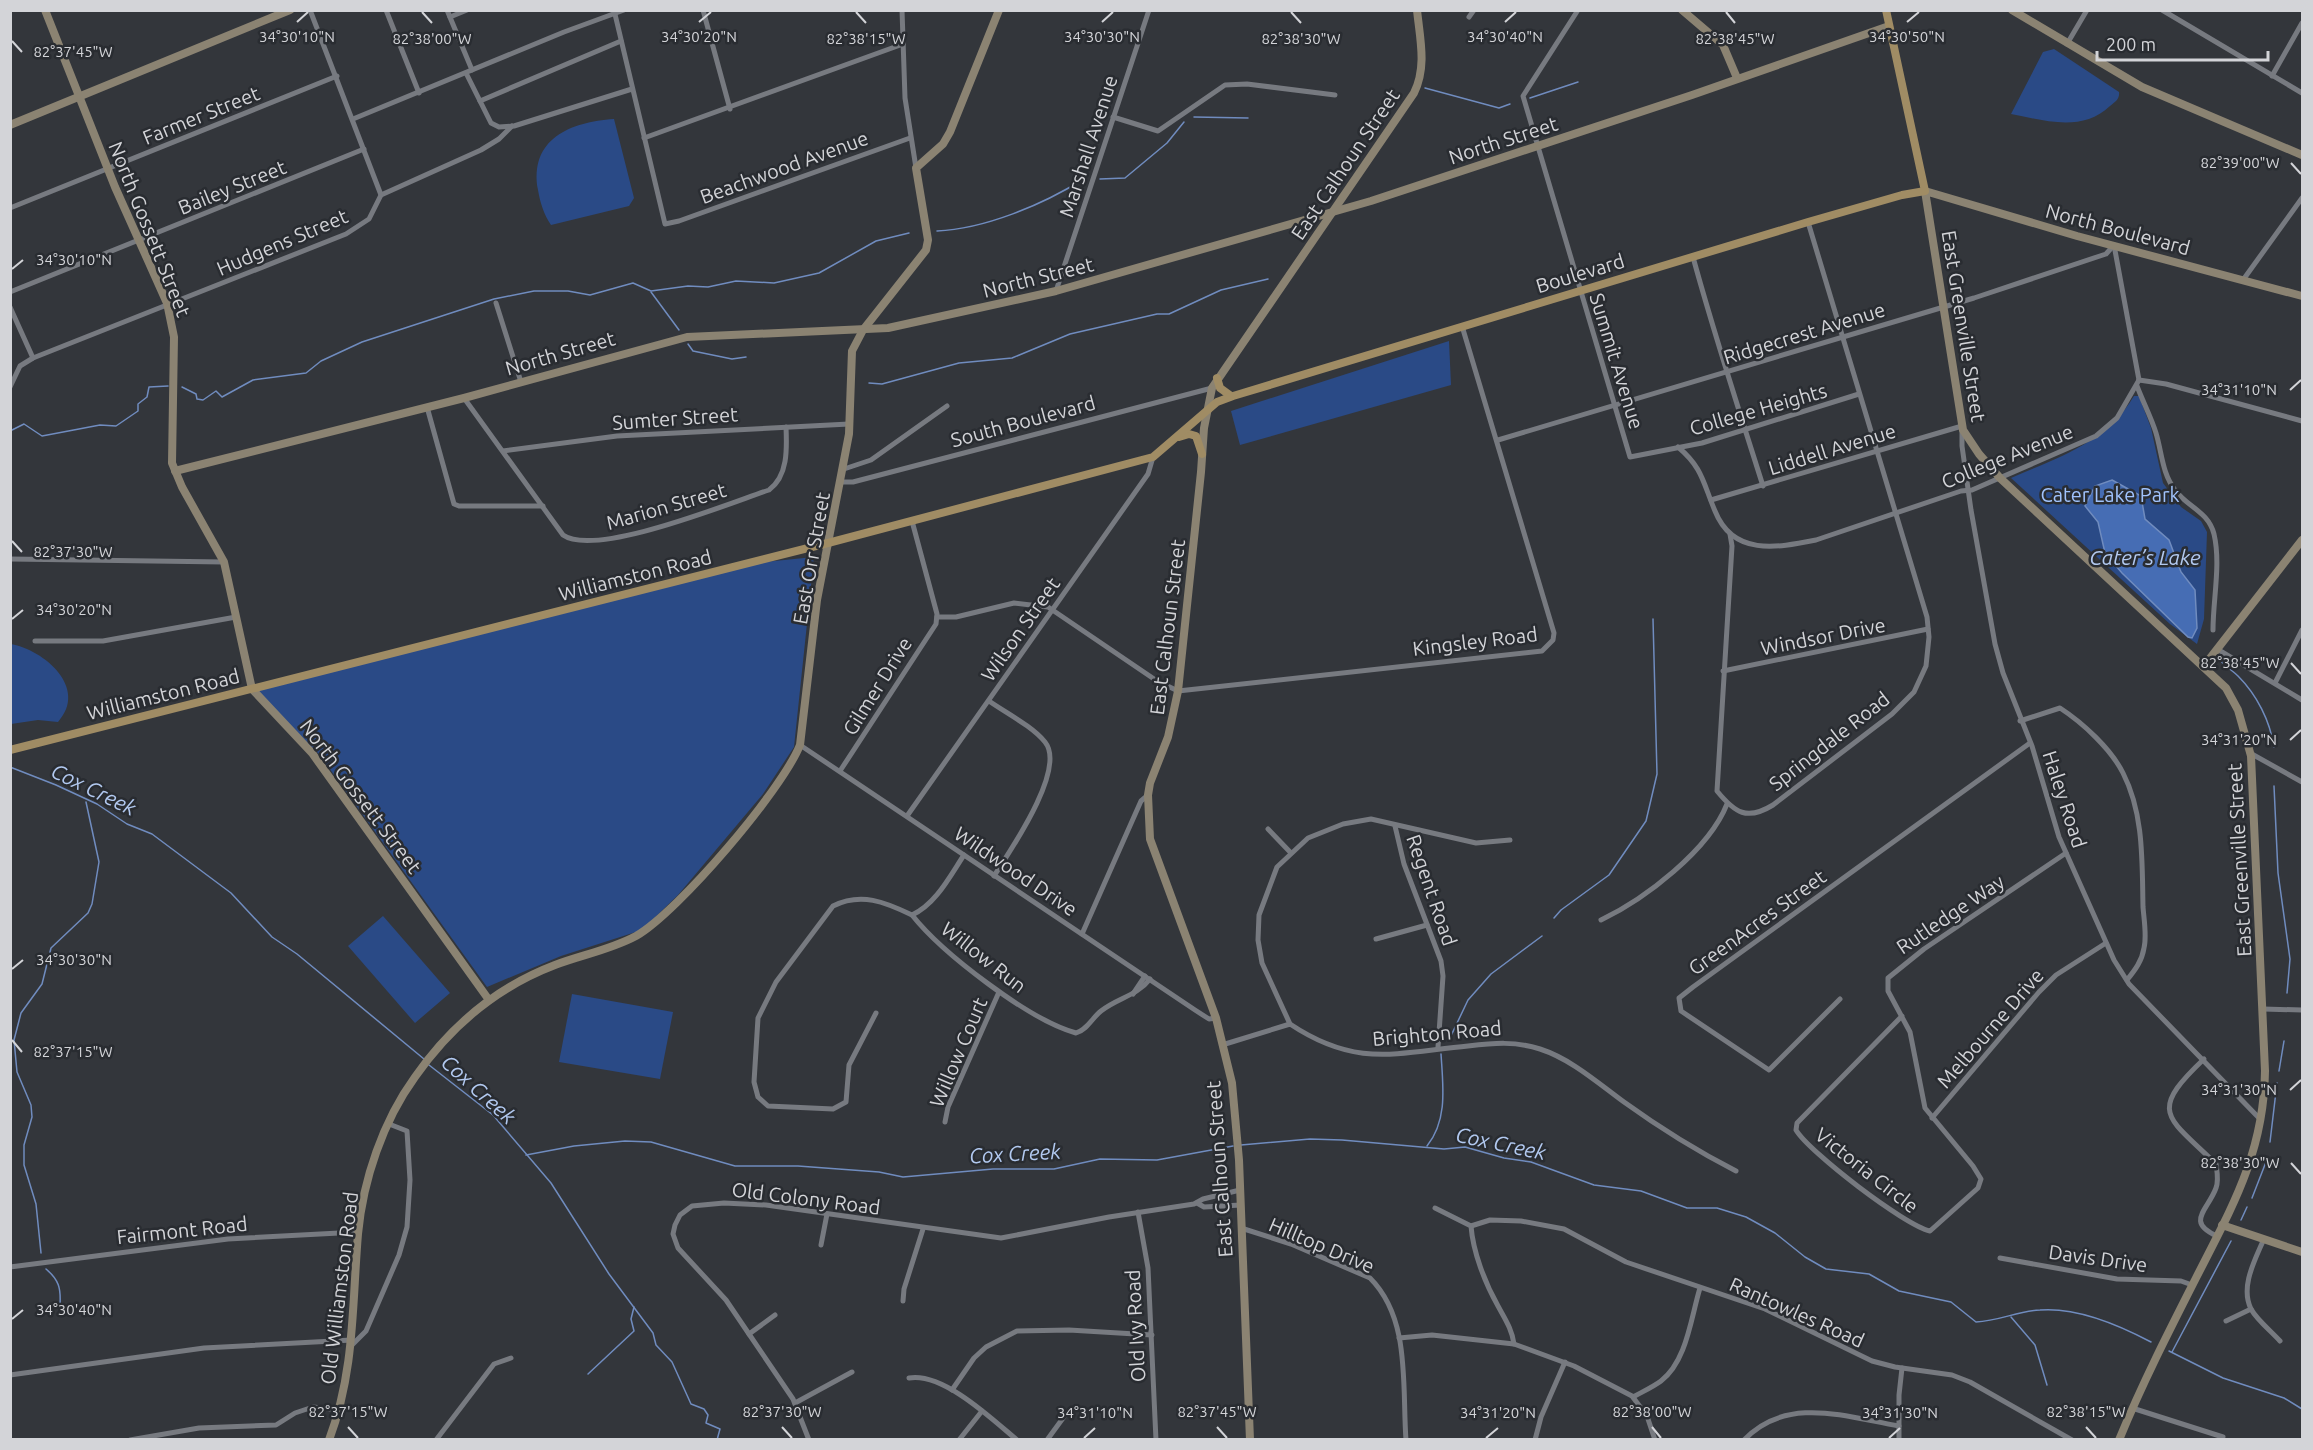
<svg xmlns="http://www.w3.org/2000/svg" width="2313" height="1450" viewBox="0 0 2313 1450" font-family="Ubuntu,sans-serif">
<rect width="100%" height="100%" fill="#33363b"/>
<!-- green -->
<g fill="#2a4a86">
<path d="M2054,49L2119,92C2120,99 2115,102 2110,106C2082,133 2043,120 2011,114L2043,52Z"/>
<path d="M614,119L634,198L629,206L551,225C544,215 540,202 538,190C529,139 570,122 614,119Z"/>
<polygon points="1449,341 1451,385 1240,445 1231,411"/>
<path d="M2134,396H2139L2151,428L2163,483L2181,507L2201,521L2207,532L2204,619L2197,644L2170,624L2011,478C2059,457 2106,443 2134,396Z"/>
<polygon points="814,557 794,747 763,794 678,895 642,930 561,956 487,987 319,754 252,689 745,564"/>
<path d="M11,644C44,650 89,688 58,722L38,720L11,724Z"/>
<polygon points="383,916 450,993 415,1023 348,946"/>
<polygon points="572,994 673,1012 660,1079 559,1062"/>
</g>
<!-- water -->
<polygon fill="#466db4" stroke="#708cbf" stroke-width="1.5" points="2112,480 2141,496 2145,519 2169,540 2181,572 2195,590 2197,628 2192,638 2188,637 2122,573 2105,553 2098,522 2085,506 2095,486"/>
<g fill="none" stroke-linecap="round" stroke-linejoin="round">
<!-- stream -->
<g stroke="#708cbf" stroke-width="1.5">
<polyline points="1425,88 1499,108 1510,104"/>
<polyline points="1530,98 1578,82"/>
<polyline points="1194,117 1248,118"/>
<polyline points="1100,179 1125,178 1167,143 1184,122"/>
<path d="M937,231C984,229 1042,205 1082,180"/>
<polyline points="651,292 679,330"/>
<polyline points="688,344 693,351 732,359 746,357"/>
<polyline points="869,383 882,384 959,363 1012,358 1070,334 1157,314 1169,314 1221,290 1268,279"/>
<polyline points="182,387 196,394 197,399 203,400 216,391 222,397 253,380 306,373 321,361 362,342 494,299 534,291 568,291 590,295 633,283 651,291 688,286 708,287 736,281 774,283 819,273 876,241 909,233"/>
<polyline points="12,430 24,424 42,436 100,425 116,426 138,411 138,404 147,397 149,387 168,386"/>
<path d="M2221,661C2226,667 2233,671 2238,676C2257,695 2270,721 2274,747"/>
<polyline points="10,767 56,785 97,804 127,824 152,834 231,893 272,937 297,954 424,1059"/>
<polyline points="2274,786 2278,873 2290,959 2287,993"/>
<polyline points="1554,918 1561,910 1609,875 1646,821 1657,774 1653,619"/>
<polyline points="1449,1040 1468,1000 1491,974 1542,936"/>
<polyline points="429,1065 493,1115 551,1183 609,1274 653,1333 656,1345 672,1362 691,1404 704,1409 708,1415 706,1423 720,1429 717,1440"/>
<polyline points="2279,1071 2284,1041"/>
<polyline points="2270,1142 2277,1083"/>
<path d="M1241,1145L1310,1139L1342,1140L1444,1149L1465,1147L1504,1158L1531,1162L1594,1185L1641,1191L1687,1208H1717L1746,1217L1775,1233L1805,1257L1826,1269L1869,1274L1899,1291L1951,1302L1976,1322C1999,1321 2018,1311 2040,1310C2077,1307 2119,1325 2151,1342"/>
<path d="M1427,1146C1448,1120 1443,1086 1441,1054"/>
<polyline points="526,1155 574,1146 625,1141 651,1142 735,1166 798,1166 879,1172 903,1177 993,1169 1054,1169 1100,1159 1157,1160 1233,1146"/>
<polyline points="2252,1198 2266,1162"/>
<polyline points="2241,1220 2247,1207"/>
<polyline points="41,1253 36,1204 24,1165 24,1145 32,1117 31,1105 17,1072 14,1040 21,1013 42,984 51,948 88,913 92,904 99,862 86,802"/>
<path d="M46,1269C59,1280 61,1288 60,1305"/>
<polyline points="2011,1317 2035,1345 2047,1385"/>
<polyline points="2169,1351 2223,1378 2284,1398 2302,1409"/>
<polyline points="2172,1352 2231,1241"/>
<polyline points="588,1374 634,1331 631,1319 634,1307"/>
</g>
<!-- street -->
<g stroke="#777a80" stroke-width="5">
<polyline points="386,10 419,93"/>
<polyline points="447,10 472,70"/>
<polyline points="614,10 665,224 679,221 910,138"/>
<polyline points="703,10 730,109"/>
<polyline points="902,10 905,98 916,168"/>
<polyline points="1578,10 1523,96 1630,457 1702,443 1859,394"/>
<polyline points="2162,10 2302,93"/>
<polyline points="450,17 467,10"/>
<polyline points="1469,17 1474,10"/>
<polyline points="2067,44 2087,10"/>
<polyline points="466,73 491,123 499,127 514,126 632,89"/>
<polyline points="2272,76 2302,23"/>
<polyline points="480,101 621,41"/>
<polyline points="1113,117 1158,131 1225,85 1247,84 1335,95"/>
<polyline points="353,119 564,32 624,10"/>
<polyline points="644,138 903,44"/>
<polyline points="381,195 481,150 499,139 512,126"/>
<polyline points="10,208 337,76"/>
<polyline points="2114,245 2139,380"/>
<path d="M1693,257C1714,334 1739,410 1763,486"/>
<polyline points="2243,280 2302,198"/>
<polyline points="1056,291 1149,10"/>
<polyline points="10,292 364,149"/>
<polyline points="496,303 521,382"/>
<polyline points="10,307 33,358"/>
<polyline points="2139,380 2166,384 2302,421"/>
<path d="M2137,386C2143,402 2151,417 2156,433C2162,453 2162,473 2175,490C2187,507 2208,511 2214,534C2221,564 2213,599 2213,630"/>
<polyline points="10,387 20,366 33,358 346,234 369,219 381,195 310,10"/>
<path d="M464,398L563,535C595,558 730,503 769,490C788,476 787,449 786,427"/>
<polyline points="427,407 454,504 459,506 543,506"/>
<polyline points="1962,431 1962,446 1971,510 1995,644 2003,673 2032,746 2059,837 2114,960 2129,984 2260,1119"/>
<polyline points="1498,440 1974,298 2106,254 2114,245"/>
<path d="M1678,447C1703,468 1703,483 1715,511C1733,556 1776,548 1816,540L1961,491L1972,490L2096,436L2117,418L2139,380"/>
<polyline points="503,451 617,436 849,424"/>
<polyline points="844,469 871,460 947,406"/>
<polyline points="842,482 853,482 1212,388"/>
<polyline points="1711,500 1962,426"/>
<path d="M1730,534L1732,546L1717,791C1735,813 1747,821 1773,805L1892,714L1914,692L1926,666L1929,637L1927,617L1808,222"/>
<polyline points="10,559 224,562"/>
<polyline points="937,617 956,617 1014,603 1048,607 1157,681 1178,691 1542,651 1553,640 1554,633 1462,326"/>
<polyline points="35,641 103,641 236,617"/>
<polyline points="2217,649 2302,700"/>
<polyline points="1723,671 1928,629"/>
<polyline points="2275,683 2302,630"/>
<path d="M989,701C1006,713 1032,726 1045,742C1067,769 1010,851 994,876"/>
<path d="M2020,721L2060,708C2083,723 2111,749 2123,773C2144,814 2142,862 2143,907C2144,920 2147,936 2144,948C2142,961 2135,970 2127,980"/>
<polyline points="800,745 1195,1010 1209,1019 1216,1018"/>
<polyline points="2250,753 2302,782"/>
<polyline points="840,771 936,624 937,614 912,521"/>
<polyline points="907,816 1148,474 1153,457"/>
<polyline points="1395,826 1404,864 1441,961 1443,976 1438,1047"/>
<polyline points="1268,829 1291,853"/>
<path d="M912,915C942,953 1029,1020 1076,1033C1088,1029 1092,1018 1101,1011C1117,998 1137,996 1150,979"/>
<path d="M1601,920C1645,899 1709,850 1727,804"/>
<polyline points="1082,934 1141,801 1148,795"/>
<polyline points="1376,939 1427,925"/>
<polyline points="1133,994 1145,976"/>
<polyline points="1840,999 1769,1070 1681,1011 1679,998 1693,987 2030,743"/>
<polyline points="2263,1009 2302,1010"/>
<path d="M876,1013L849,1065L846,1102L833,1109L768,1106L758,1097L754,1082L758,1018L776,982L833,906C861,892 885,902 912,915C936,904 950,876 964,855"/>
<path d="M1902,1016L1797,1123L1796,1130C1809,1152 1904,1225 1930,1231L1978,1188L1981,1179L1973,1166L1925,1108L1910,1032L1888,991V978L1924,949L2066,853"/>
<polyline points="1290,1024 1262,963 1258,940 1259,915 1277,867 1308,838 1343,824 1371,819 1476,843 1510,840"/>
<path d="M1222,1045L1290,1024C1356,1068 1395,1053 1468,1046C1494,1043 1515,1041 1540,1049C1571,1059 1598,1083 1624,1102C1660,1128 1697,1151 1736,1171"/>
<path d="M2204,1059C2147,1113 2167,1116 2216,1164C2217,1172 2219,1180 2216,1188C2208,1210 2185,1222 2217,1236"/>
<polyline points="1932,1118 2039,992 2056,975 2106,943"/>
<polyline points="945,1122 948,1107 999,992"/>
<polyline points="1197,1203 1204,1207 1241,1205"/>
<path d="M1435,1208L1471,1226C1473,1252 1485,1283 1498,1306C1505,1319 1512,1329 1514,1344"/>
<polyline points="1138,1212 1148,1268 1156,1440"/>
<polyline points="1471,1226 1490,1220 1521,1221 1564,1229 1626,1262 1765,1309 1872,1361 1895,1367 1952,1375 1970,1382 2072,1440"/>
<path d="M1241,1228L1291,1244L1370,1278C1411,1319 1402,1386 1406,1440"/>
<path d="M2263,1241C2255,1260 2240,1287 2251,1309C2257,1320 2271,1331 2280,1341"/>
<polyline points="821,1245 827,1214"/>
<polyline points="2000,1258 2117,1279 2181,1281 2192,1285"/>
<polyline points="10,1267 228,1239 358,1232"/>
<polyline points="903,1301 904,1289 923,1229"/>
<polyline points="2226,1321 2251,1309"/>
<polyline points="749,1334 775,1315"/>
<polyline points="1399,1338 1432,1335 1514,1344 1574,1366 1632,1396 1647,1416 1655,1440"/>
<polyline points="352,1345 366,1331 399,1255 407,1227 410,1180 407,1131 389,1124"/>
<polyline points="10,1375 204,1348 352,1340"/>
<path d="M909,1378C943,1372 992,1419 1017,1440"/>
<polyline points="952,1390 974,1358 986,1347 1017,1331 1069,1330 1152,1335"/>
<path d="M1633,1397C1642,1392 1653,1387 1661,1381C1687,1361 1691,1317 1700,1288"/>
<polyline points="795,1403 852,1372"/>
<polyline points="2132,1408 2223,1437 2222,1440"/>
<polyline points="130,1440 199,1428 276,1425 295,1413 313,1407 339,1410"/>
<polyline points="436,1440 494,1364 511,1358"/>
<polyline points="809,1440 793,1399 749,1334 726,1300 678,1248 673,1234 675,1225 680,1215 692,1206 724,1203 766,1205 1001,1238 1109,1217 1194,1204 1203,1199 1240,1190"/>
<polyline points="959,1440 982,1411"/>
<polyline points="1047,1440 1066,1414"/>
<polyline points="1535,1440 1541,1417 1565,1362"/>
<path d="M1744,1440C1787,1395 1846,1417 1899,1426"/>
<polyline points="1899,1440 1899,1395 1902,1368"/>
</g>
<!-- secondary -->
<g stroke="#8b8372" stroke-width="8">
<polyline points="45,10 115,187 167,303 174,337 172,463 182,487 224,562 252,689 312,753 489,1000"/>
<polyline points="1682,10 1723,45 1737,78"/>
<polyline points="2012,10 2142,87 2302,155"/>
<polyline points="10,125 290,10"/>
<polyline points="175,471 464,398 687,337 888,328 1056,291 1371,201 1692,95 1889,26"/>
<polyline points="2204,666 2302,540"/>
<polyline points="2222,1225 2302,1252"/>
<path d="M329,1440C355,1371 352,1305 358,1234C363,1180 383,1121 415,1077C450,1027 497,987 555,965C581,955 610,950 636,936C678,912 782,790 800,745L817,600L849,434L852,351L863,330L926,250L928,240L916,168L943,144L950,132L999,10"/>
<path d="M1250,1440L1239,1160L1232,1083L1216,1018L1150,839L1148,795L1150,783L1168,737L1178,691L1201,472L1204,428L1212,388L1414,93C1427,67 1420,39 1417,10"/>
<path d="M2119,1440C2142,1384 2169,1331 2196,1278C2232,1207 2264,1153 2265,1071L2251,756L2238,710L2226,688L2000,478L1979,454L1963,430L1925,191L2077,236L2302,296"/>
</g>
<!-- primary -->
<g stroke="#a08c64" stroke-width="8">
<polyline points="1217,378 1220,388 1231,396"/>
<polyline points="1179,437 1189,434 1196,436 1202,454"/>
<polyline points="10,750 828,543 1153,457 1217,402 1233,396 1808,222 1902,195 1925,191 1886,10"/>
</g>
</g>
<!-- ticks -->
<path fill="none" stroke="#d3d4d8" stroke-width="2" d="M422,12L432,23M856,12L866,23M1291,12L1301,23M1726,12L1735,23M297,22L308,12M699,22L711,12M1102,22L1113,12M1505,22L1516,12M1907,22L1919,12M12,41L22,52M2291,163L2301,174M12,269L23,260M2290,390L2301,380M12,541L22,552M12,619L23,610M2291,663L2301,674M2290,740L2301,730M12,969L23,960M12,1040L22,1052M2290,1090L2301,1080M2291,1163L2301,1174M12,1319L23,1310M348,1427L358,1438M782,1427L792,1438M1217,1427L1227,1438M1652,1427L1661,1438M2086,1427L2096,1438M1084,1438L1095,1428M1486,1438L1498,1428M1889,1438L1900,1428"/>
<g text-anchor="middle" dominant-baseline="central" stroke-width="5" stroke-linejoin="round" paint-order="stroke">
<!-- street labels -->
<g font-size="20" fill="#d3d4d8" stroke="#292c31">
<text transform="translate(201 115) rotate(-22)">Farmer Street</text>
<text transform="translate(1503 140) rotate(-18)">North Street</text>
<text transform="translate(1088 146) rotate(-72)">Marshall Avenue</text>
<text transform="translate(1345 164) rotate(-56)">East Calhoun Street</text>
<text transform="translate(784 167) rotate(-20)">Beachwood Avenue</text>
<text transform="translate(232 187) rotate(-22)">Bailey Street</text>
<text transform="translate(150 229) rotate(68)">North Gossett Street</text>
<text transform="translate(2118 229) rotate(15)">North Boulevard</text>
<text transform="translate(282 242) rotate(-23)">Hudgens Street</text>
<text transform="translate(1580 273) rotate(-17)">Boulevard</text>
<text transform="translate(1038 277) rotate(-14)">North Street</text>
<text transform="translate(1964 326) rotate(81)">East Greenville Street</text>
<text transform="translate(1804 333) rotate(-17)">Ridgecrest Avenue</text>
<text transform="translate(560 353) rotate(-16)">North Street</text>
<text transform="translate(1617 361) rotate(73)">Summit Avenue</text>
<text transform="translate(1758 409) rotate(-16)">College Heights</text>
<text transform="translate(675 418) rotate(-4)">Sumter Street</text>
<text transform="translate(1023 421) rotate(-15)">South Boulevard</text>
<text transform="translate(1832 449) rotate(-17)">Liddell Avenue</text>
<text transform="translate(2007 456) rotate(-22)">College Avenue</text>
<text transform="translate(666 506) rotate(-16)">Marion Street</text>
<text transform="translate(811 558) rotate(-80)">East Orr Street</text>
<text transform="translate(635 575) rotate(-14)">Williamston Road</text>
<text transform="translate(1167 627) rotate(-83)">East Calhoun Street</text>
<text transform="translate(1020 629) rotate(-55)">Wilson Street</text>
<text transform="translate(1823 636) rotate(-11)">Windsor Drive</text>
<text transform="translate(1475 641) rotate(-7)">Kingsley Road</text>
<text transform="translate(877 686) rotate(-58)">Gilmer Drive</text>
<text transform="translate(163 694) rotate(-14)">Williamston Road</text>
<text transform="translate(1829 741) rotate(-38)">Springdale Road</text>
<text transform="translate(361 796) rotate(53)">North Gossett Street</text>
<text transform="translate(2065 799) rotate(72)">Haley Road</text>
<text transform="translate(2239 860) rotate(-93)">East Greenville Street</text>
<text transform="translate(1016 871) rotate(34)">Wildwood Drive</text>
<text transform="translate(1432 890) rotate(71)">Regent Road</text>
<text transform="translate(1950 914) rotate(-34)">Rutledge Way</text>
<text transform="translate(1757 922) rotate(-36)">GreenAcres Street</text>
<text transform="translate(984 957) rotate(38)">Willow Run</text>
<text transform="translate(1990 1028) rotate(-49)">Melbourne Drive</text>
<text transform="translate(1437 1033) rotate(-5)">Brighton Road</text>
<text transform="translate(958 1052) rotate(-67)">Willow Court</text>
<text transform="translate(1219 1169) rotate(-94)">East Calhoun Street</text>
<text transform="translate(1867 1170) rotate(38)">Victoria Circle</text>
<text transform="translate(806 1198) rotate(7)">Old Colony Road</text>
<text transform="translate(182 1230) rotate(-6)">Fairmont Road</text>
<text transform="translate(1322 1245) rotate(23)">Hilltop Drive</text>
<text transform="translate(2098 1258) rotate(8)">Davis Drive</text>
<text transform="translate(339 1288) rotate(-83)">Old Williamston Road</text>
<text transform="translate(1797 1312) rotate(24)">Rantowles Road</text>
<text transform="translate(1135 1326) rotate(-93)">Old Ivy Road</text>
</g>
<!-- park labels -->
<g font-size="20" fill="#a0c2fc" stroke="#292c31">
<text x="2110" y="494">Cater Lake Park</text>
</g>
<!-- water labels -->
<g font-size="21" font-style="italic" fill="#b2c9f0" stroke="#292c31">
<text x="2145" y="557">Cater’s Lake</text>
<text transform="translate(94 789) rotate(26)">Cox Creek</text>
<text transform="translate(479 1089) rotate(42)">Cox Creek</text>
<text transform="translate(1501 1143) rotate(12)">Cox Creek</text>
<text transform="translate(1015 1153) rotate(-3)">Cox Creek</text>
</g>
</g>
<g font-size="15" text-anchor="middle" fill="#d3d4d8" stroke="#292c31" stroke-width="5" stroke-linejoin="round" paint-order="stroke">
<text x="297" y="42">34°30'10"N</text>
<text x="699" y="42">34°30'20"N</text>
<text x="1102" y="42">34°30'30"N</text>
<text x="1505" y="42">34°30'40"N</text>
<text x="1907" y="42">34°30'50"N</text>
<text x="432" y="44">82°38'00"W</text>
<text x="866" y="44">82°38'15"W</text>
<text x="1301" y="44">82°38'30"W</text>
<text x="1735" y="44">82°38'45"W</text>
<text x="73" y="57">82°37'45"W</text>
<text x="2240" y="168">82°39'00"W</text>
<text x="74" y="265">34°30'10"N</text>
<text x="2239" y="395">34°31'10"N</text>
<text x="73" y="557">82°37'30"W</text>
<text x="74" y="615">34°30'20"N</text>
<text x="2240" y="668">82°38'45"W</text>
<text x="2239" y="745">34°31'20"N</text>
<text x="74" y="965">34°30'30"N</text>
<text x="73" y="1057">82°37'15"W</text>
<text x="2239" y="1095">34°31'30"N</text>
<text x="2240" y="1168">82°38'30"W</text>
<text x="74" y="1315">34°30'40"N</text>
<text x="348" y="1417">82°37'15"W</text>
<text x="782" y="1417">82°37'30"W</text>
<text x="1217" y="1417">82°37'45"W</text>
<text x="1652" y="1417">82°38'00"W</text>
<text x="2086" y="1417">82°38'15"W</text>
<text x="1095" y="1418">34°31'10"N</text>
<text x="1498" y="1418">34°31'20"N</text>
<text x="1900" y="1418">34°31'30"N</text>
</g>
<!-- border -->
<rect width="2313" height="1450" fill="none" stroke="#d3d4d8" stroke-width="24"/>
<!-- scale -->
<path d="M2097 51v9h171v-9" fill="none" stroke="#d3d4d8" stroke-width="3"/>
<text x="2106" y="51" font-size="18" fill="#d3d4d8" stroke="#292c31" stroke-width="4.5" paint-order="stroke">200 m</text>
</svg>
